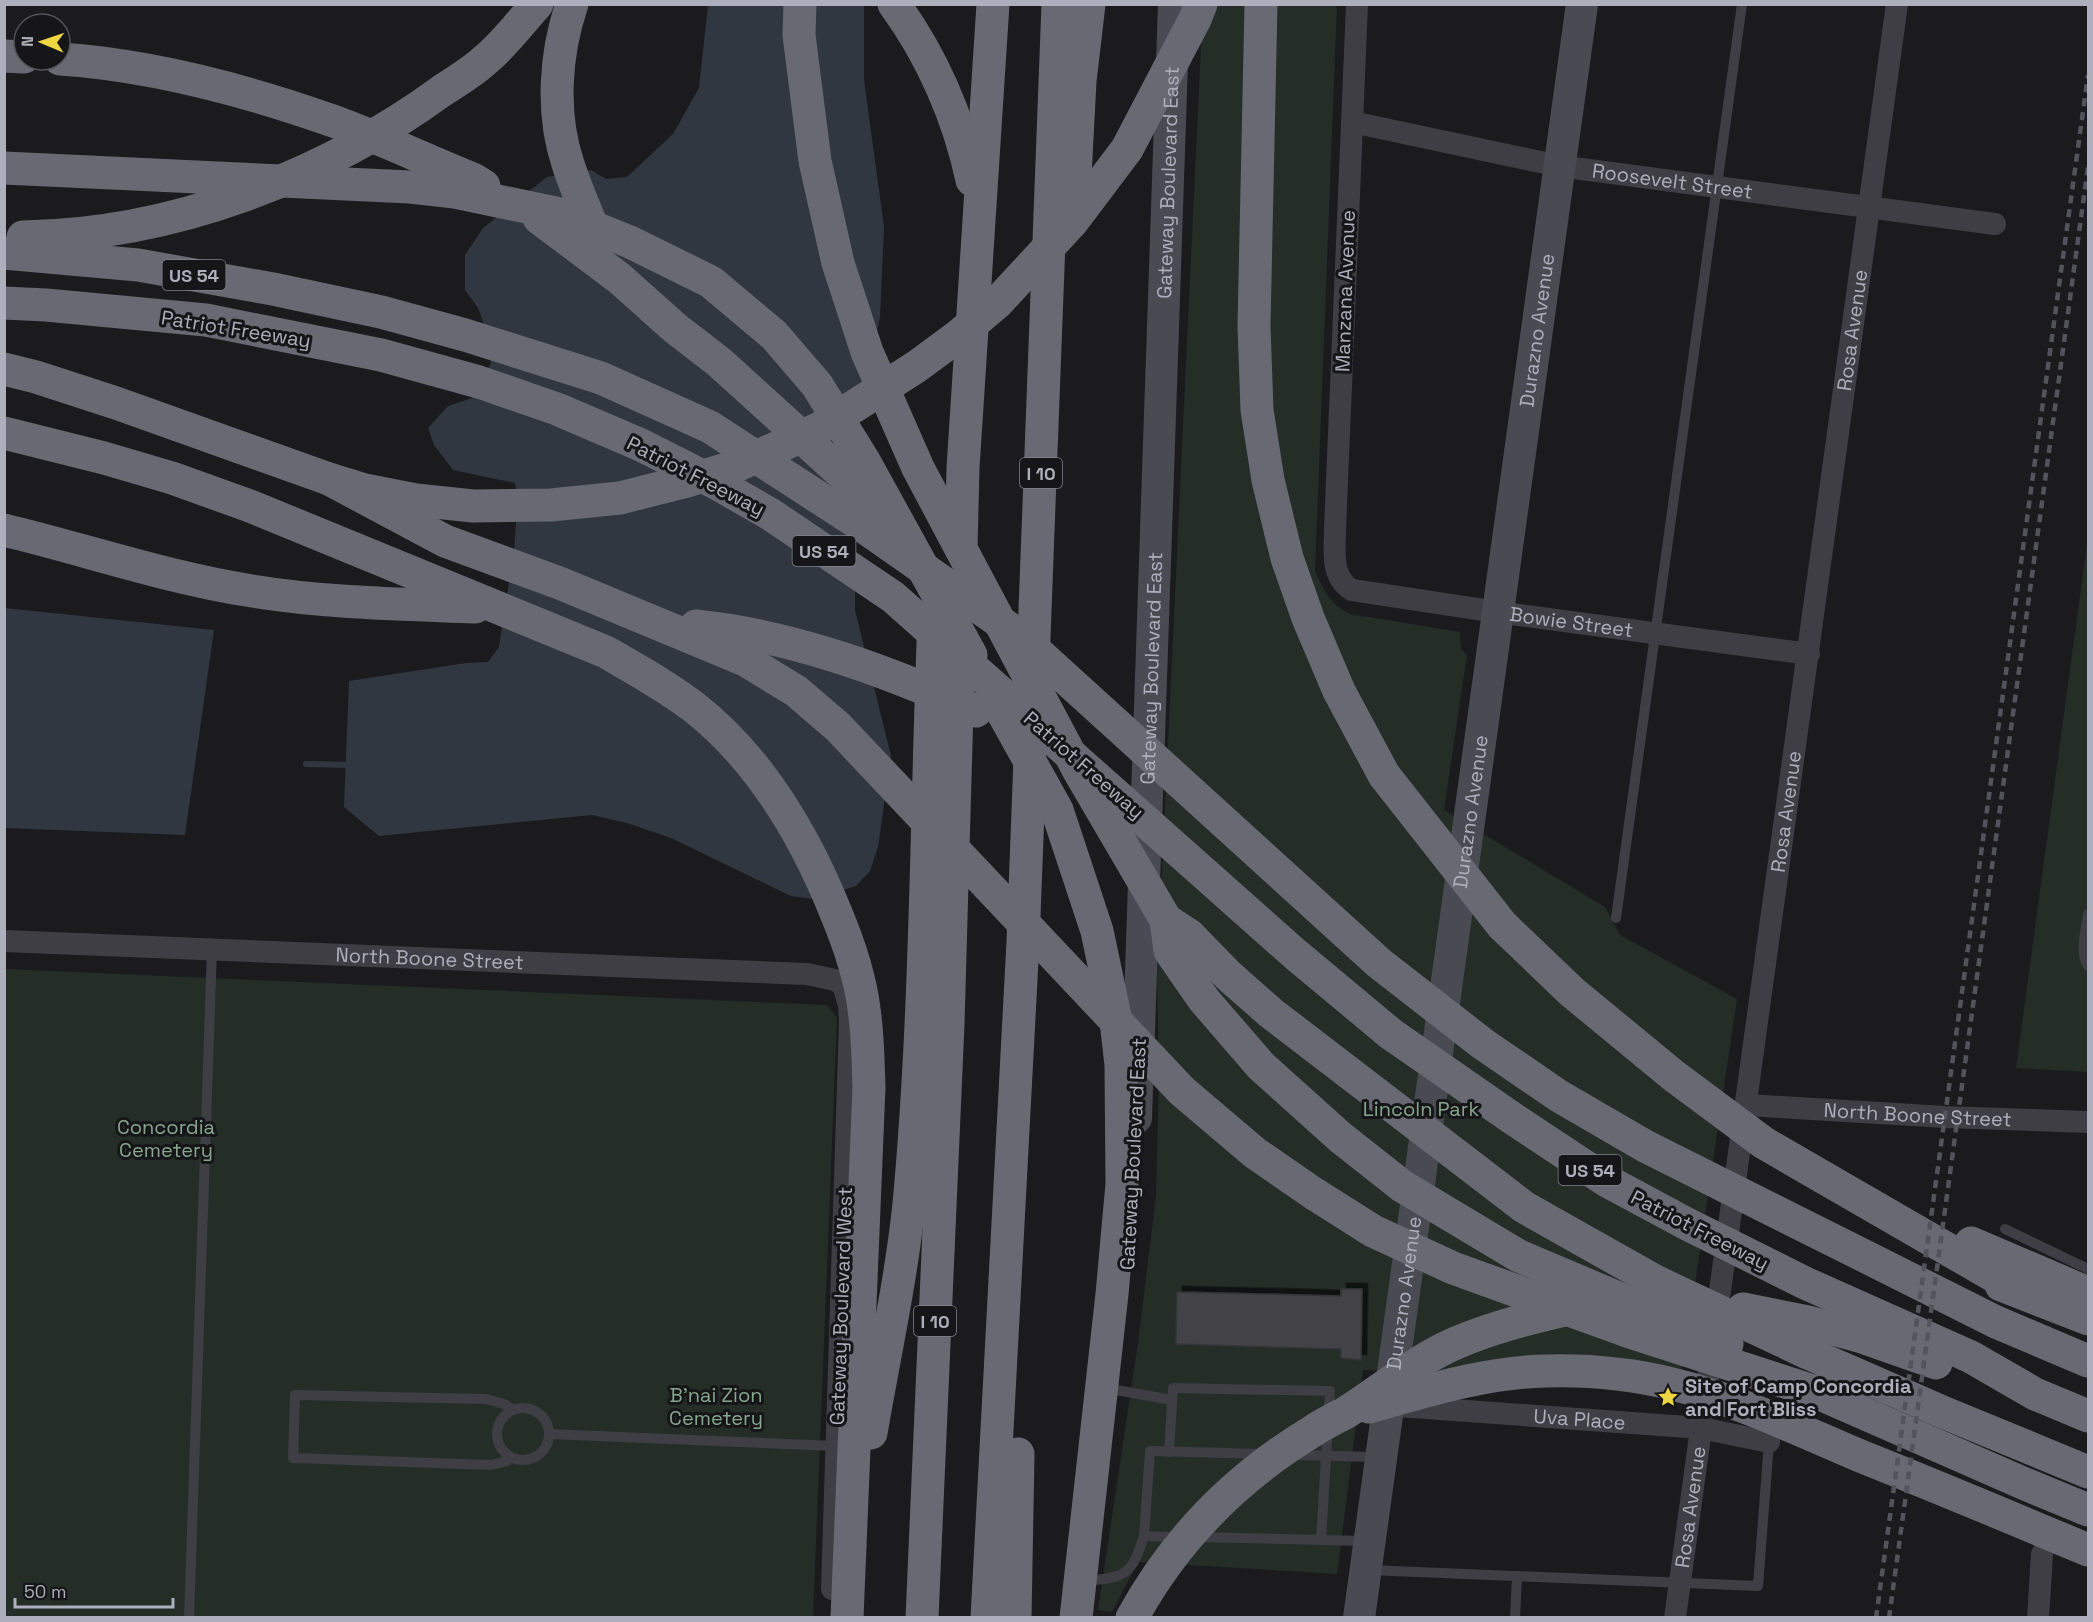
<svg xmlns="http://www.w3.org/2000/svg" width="2093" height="1622" viewBox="0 0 2093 1622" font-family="'Space Grotesk',sans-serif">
<defs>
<filter id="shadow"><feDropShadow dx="5.5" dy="-5.5" stdDeviation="0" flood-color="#0009"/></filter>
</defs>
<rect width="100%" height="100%" fill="#1b1b1d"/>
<!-- green -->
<g fill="#252d27">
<path d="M1203,5H1337L1315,571C1325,592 1329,603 1350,614L1460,632L1461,649L1467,655L1444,810L1605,907L1620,935L1737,999L1679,1392L1593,1382L1363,1370L1337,1574L1138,1562L1112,1612L1098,1610L1138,1343L1156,1196L1159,1081L1157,974Z"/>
<polygon points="2088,537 2088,1072 2016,1068"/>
<polygon points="5,969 827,1005 837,1018 813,1617 5,1618"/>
</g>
<!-- water -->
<g fill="#313741">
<polygon points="708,5 864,5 864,80 884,227 880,317 856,427 855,610 891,756 878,847 870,871 856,886 813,899 791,896 671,838 627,823 592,815 379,836 344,807 349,681 466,663 488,662 499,647 514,551 518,498 515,483 453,470 434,445 428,428 448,406 472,398 491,363 484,324 478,308 465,290 465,255 483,228 547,177 591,170 606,179 627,177 673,134 699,88"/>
<polygon points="5,608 214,630 185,835 5,828"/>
</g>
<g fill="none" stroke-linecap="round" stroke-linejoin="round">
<!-- stream -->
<polyline stroke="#313741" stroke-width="6" points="306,764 354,765"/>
</g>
<!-- building -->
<polygon fill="#424347" stroke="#363539" stroke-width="1.5" filter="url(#shadow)" points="1341,1289 1362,1289 1361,1360 1341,1358 1341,1349 1176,1344 1177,1292 1341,1296"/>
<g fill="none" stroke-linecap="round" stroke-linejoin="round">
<!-- lane -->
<g stroke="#3e3e44" stroke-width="10">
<path d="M2088,914C2086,930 2079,952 2088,966"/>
<polyline points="1616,918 1742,4"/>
<polyline points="2005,1229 2088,1269"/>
<polyline points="1116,1390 1172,1400"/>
<circle cx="523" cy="1434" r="26"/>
<polyline points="549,1434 836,1446"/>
<polyline points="1169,1452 1173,1388 1330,1391 1321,1540"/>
<polyline points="1292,1455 1378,1457"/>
<polyline points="510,1456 507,1461 492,1465 293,1458 295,1395 486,1399 504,1404 513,1410"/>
<polyline points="1180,1537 1144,1536 1150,1451 1264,1454"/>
<polyline points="1196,1537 1366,1541"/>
<polyline points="1369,1570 1758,1586 1769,1442"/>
<path d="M1093,1580C1129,1578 1133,1569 1144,1536"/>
<polyline points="189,1618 212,949"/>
<polyline points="1515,1618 1517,1576"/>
</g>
<!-- street -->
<g stroke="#3e3e44" stroke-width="22">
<path id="s1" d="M1357,4L1335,529C1335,551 1330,577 1352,590L1497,612L1809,654"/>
<path id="s2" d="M1352,122L1559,166L1995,224"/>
<path id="s3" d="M4,941L807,974L835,980L843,985L849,1005L850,1020L832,1589"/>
<path id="s4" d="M1747,1105L1945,1117L2088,1122"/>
<path id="s5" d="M1398,1406L1701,1428L1769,1442"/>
<path id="s6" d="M1675,1618L1897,4"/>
<polyline points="2038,1618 2042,1554"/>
</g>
<!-- secondary -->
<g stroke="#4a4a52" stroke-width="32">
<path id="s7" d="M1136,1118L1174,4"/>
<path id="s8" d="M1359,1618L1582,4"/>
</g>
<!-- highway -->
<g stroke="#686973" stroke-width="33">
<path d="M572,4C555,54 551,113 568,164C576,189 587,213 596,237"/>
<polyline points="800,4 799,35 815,161 838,263 867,352 918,468 1080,773 1166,920 1170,951 1204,1000 1261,1066 1340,1137 1402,1186 1519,1256 1727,1344"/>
<path d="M894,4C932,56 959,118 972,180"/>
<polyline points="1261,4 1254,326 1257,410 1268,480 1287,558 1308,618 1339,691 1384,775 1502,925 1572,992 1674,1076 1764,1143 2020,1291"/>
<polyline points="4,56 24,57"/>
<path d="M60,59C153,65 245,90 333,121C380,138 426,160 473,179L484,186"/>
<polyline points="4,168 410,187 455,192 560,214 630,242 711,282 774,335 817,385 864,461 971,655"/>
<polyline points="1074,196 1080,81 1089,4"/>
<polyline points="539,218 619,278 675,328 719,362 881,509"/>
<path d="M23,237C171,235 324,177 443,90C457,81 472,72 484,61C504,45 520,23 537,4"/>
<polyline points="4,253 138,265 273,289 381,312 465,335 601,378 710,427 864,527 1017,634 1379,963 1483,1044 1559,1096 1645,1146 1996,1322 2088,1361"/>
<polyline points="4,303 46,305 206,320 381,355 479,382 557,409 641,445 716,483 770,514 893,597 1295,954 1391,1034 1512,1118 1607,1181 1687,1224 1805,1283 1971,1357 2035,1394 2088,1416"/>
<polyline points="4,369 36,377 116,403 329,479 365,490 416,500 473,506 551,505 620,498 687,481 736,466 820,428 916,367 958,336 997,303 1072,222 1127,149 1195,19 1201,4"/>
<path d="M4,433L104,458L172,478L250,506L606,652C637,670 668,687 695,708C762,761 805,836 836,913C849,944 860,976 864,1009C868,1035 868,1061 869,1087L847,1618"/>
<polyline points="329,479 445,541 562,584 745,660 796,691 838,727 1182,1091 1255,1153 1313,1193 1373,1231 1453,1268 1630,1332 1813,1391 2025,1484 2088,1510"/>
<path d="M4,530C87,550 168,578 252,591C325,603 401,604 475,607"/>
<polyline points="961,548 963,468 993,4"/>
<path d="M696,626C774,634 853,659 925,689C942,696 960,703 976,711"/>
<polyline points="1033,663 1058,4"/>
<polyline points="994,697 1057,810 1097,931 1116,1021 1121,1065 1122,1184 1112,1294 1076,1618"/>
<polyline points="1166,920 1189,935 1229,976 1271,1013 1524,1207 1657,1282 1810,1354 1945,1413 2088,1472"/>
<polyline points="1971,1243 2088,1293"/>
<polyline points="2001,1285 2088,1319"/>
<polyline points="1743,1309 1808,1322 1859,1336 1936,1363"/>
<path d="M1369,1407C1426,1391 1487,1372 1546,1371C1587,1370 1632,1374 1672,1384C1733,1398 1799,1430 1858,1455C1935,1486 2012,1518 2088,1550"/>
<path d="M871,1433C884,1357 901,1281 909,1204C927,1010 926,813 934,618"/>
<polyline points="922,1618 948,1024 959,639"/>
<polyline points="987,1618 1023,942 1030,759"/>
<polyline points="1015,1618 1018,1454"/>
<path d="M1132,1618C1175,1539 1237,1477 1313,1431C1323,1424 1334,1419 1345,1413C1382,1390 1416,1360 1456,1343C1493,1327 1531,1318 1569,1309"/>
</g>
<!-- rail -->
<g stroke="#53535b" stroke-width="4.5" stroke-dasharray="8 6" stroke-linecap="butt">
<polyline points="1876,1618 2088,75"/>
<polyline points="1889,1618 2088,167"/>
</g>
</g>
<!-- icons -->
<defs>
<g id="sight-bare" transform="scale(1.62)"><path d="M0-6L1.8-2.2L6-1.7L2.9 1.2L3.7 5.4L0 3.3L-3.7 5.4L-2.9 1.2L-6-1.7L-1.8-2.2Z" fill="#eed542" stroke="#161618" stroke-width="2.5" paint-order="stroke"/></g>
</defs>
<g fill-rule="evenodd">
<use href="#sight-bare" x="1668" y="1397"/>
</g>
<g text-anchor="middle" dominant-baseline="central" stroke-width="6" stroke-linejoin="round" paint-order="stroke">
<!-- shield labels -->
<g fill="#161618" stroke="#80818b" stroke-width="1.5">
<rect x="162.5" y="260" width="63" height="30" rx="4.5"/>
<rect x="1020" y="458" width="42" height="30" rx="4.5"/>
<rect x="792.5" y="536" width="63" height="30" rx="4.5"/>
<rect x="1558.5" y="1155" width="63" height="30" rx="4.5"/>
<rect x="914" y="1306" width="42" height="30" rx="4.5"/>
</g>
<g font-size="18" font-weight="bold" fill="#aeafbc">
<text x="194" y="275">US 54</text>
<text x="1041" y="473">I 10</text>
<text x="824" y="551">US 54</text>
<text x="1590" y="1170">US 54</text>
<text x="935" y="1321">I 10</text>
</g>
<!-- street labels -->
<g font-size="20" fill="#aeafbc" stroke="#161618">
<text stroke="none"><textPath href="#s2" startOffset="326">Roosevelt Street</textPath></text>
<text stroke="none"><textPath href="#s7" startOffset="936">Gateway Boulevard East</textPath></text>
<text transform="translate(1345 291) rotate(-88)">Manzana Avenue</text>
<text transform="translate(236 329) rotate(9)">Patriot Freeway</text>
<text stroke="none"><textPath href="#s8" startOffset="1300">Durazno Avenue</textPath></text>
<text stroke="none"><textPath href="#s6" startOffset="1300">Rosa Avenue</textPath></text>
<text transform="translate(696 476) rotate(27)">Patriot Freeway</text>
<text stroke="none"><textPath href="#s1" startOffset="814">Bowie Street</textPath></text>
<text stroke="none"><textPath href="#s7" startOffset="450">Gateway Boulevard East</textPath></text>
<text transform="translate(1084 765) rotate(41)">Patriot Freeway</text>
<text stroke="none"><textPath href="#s8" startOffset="814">Durazno Avenue</textPath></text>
<text stroke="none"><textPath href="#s6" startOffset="814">Rosa Avenue</textPath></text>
<text stroke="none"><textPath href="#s3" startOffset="426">North Boone Street</textPath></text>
<text stroke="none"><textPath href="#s4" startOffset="171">North Boone Street</textPath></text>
<text transform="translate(1133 1154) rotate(-87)">Gateway Boulevard East</text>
<text transform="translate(1700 1230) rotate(27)">Patriot Freeway</text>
<text stroke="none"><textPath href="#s8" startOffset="328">Durazno Avenue</textPath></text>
<text transform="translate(841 1306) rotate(-88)">Gateway Boulevard West</text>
<text stroke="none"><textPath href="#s5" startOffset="182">Uva Place</textPath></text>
<text stroke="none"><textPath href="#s6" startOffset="112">Rosa Avenue</textPath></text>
</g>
<!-- park labels -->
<g font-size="20" fill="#86a68e" stroke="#161618">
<text x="1421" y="1109">Lincoln Park</text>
<text x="166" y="1127">Concordia<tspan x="166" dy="23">Cemetery</tspan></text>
<text x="716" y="1395">B'nai Zion<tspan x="716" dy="23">Cemetery</tspan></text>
</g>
<!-- poi labels -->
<g font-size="20" font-weight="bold" fill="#aeafbc" stroke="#161618" text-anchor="start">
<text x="1685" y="1386">Site of Camp Concordia<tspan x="1685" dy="23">and Fort Bliss</tspan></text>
</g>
</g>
<!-- border -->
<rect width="2093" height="1622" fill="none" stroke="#aeafbc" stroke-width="12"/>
<!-- north arrow -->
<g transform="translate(42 42) rotate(272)"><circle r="28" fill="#161618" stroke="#53535a" stroke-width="1.5"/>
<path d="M0-4.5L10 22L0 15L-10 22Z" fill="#eed542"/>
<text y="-9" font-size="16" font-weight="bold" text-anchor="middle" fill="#aeafbc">N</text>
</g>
<!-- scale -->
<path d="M15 1598v9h158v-9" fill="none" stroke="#aeafbc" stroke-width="3"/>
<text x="24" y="1598" font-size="18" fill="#aeafbc" stroke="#161618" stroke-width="4.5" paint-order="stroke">50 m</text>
</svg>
